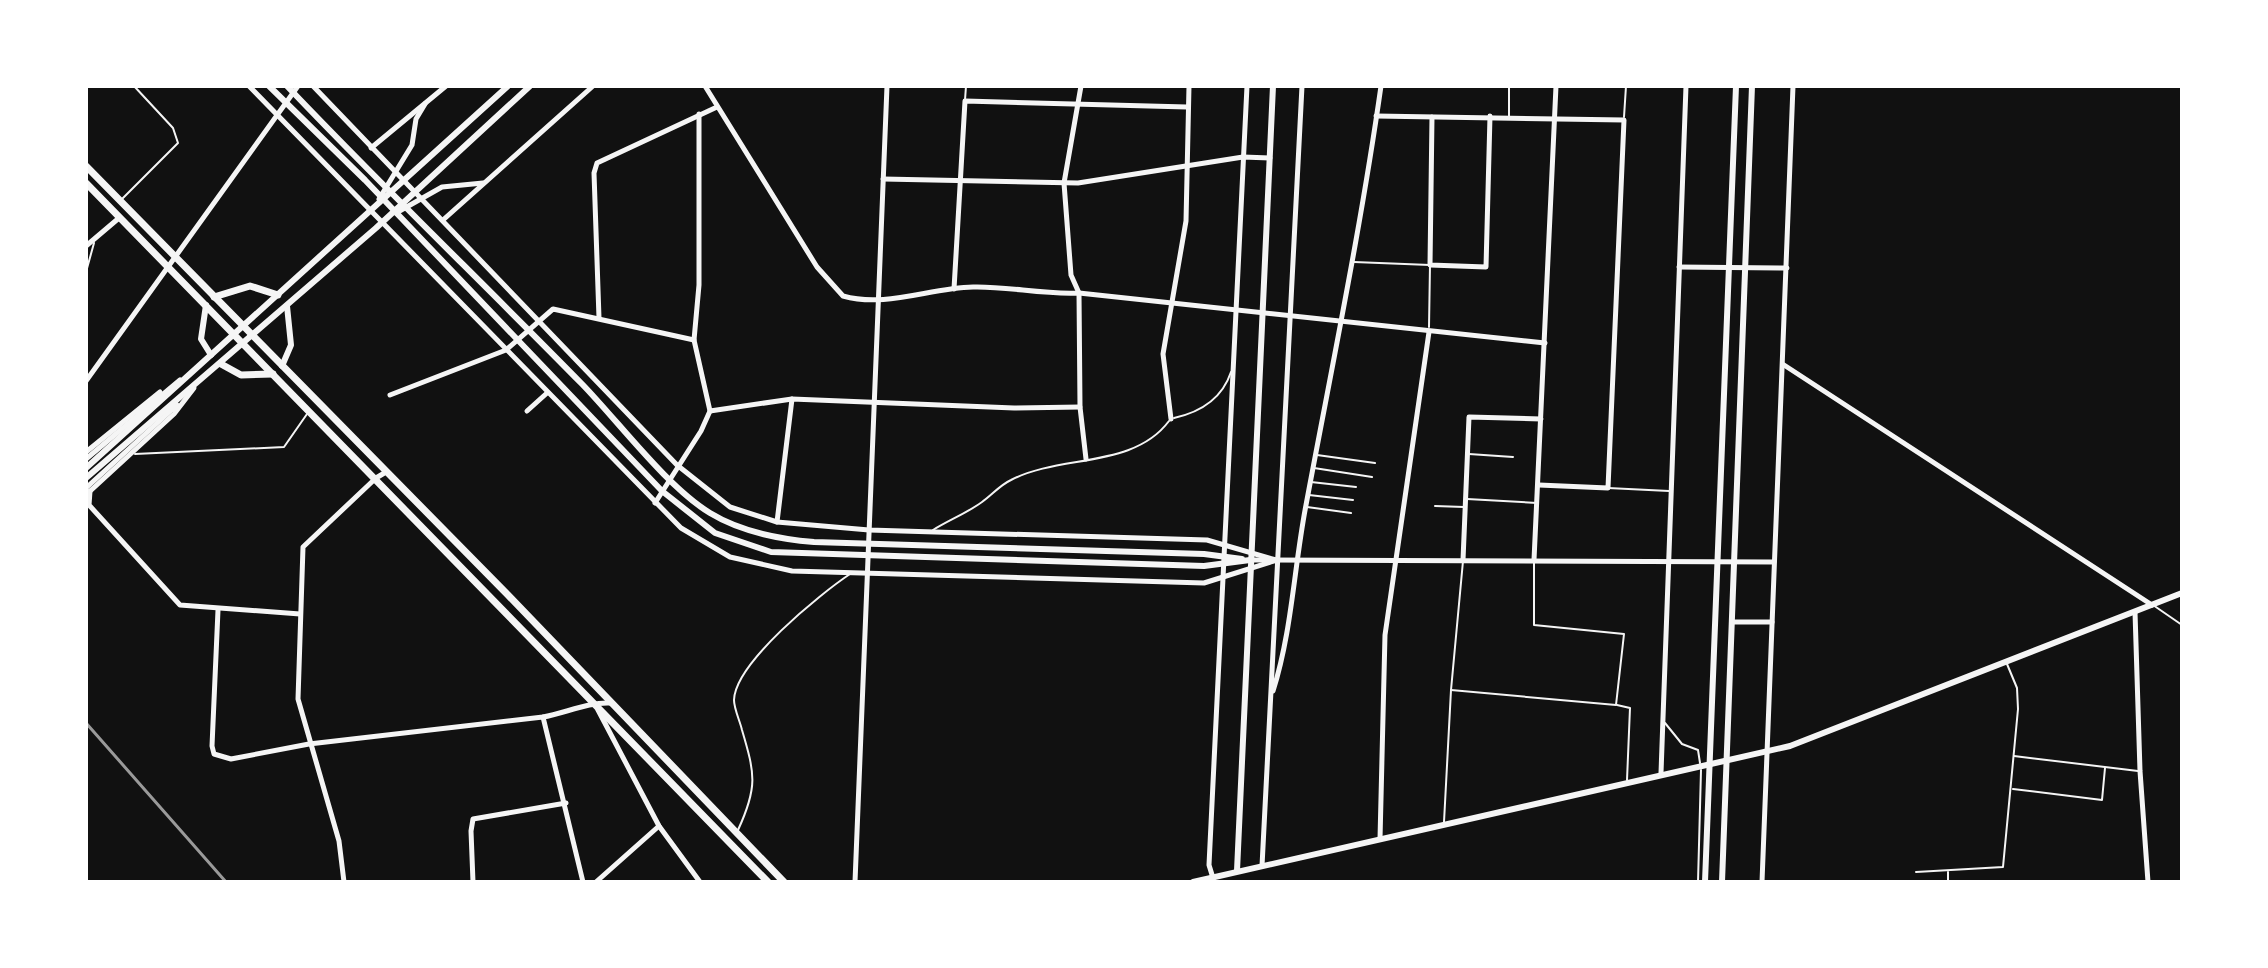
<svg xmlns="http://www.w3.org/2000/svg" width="2268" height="968" viewBox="0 0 2268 968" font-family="'Golos Text',sans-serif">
<rect width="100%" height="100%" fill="#111"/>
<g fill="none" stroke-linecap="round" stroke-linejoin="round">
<!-- service -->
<g stroke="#f5f5f5" stroke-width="2">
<polyline points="965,100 966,86"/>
<polyline points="1509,116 1509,86"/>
<polyline points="1624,117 1626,86"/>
<polyline points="121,200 178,143 173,128 134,86"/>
<polyline points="1354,262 1430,265 1429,327"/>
<polyline points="86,272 94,243"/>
<path d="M1174,418C1201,412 1222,399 1231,372"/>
<polyline points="135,454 284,447 307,414"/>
<polyline points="1469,454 1513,457"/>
<polyline points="1317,455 1375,463"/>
<polyline points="1314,468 1372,477"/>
<polyline points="1311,482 1356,487"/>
<polyline points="1608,488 1669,491"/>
<polyline points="1309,495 1353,500"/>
<polyline points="1467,499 1537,503"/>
<polyline points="1435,506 1464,507"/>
<polyline points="1307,507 1351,513"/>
<path d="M933,530C949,520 967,513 982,502C992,495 1000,485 1011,480C1061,454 1133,469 1169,421"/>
<polyline points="2153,605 2182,625"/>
<polyline points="1451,690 1616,705 1624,634 1534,625 1534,561"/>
<polyline points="1617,705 1630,708 1627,780"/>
<polyline points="1665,723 1682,744 1698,750 1700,763"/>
<polyline points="2014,756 2138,771"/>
<polyline points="2013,789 2102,800 2105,768"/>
<polyline points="1444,822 1451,690 1463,561"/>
<path d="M738,830C758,787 755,774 742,730C740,721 734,709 734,700C735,663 820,594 850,574"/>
<polyline points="1916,872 2003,867 2018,709 2017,688 2007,664"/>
<polyline points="1698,882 1701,770"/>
<polyline points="1948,882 1948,872"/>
</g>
<!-- minor -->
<g stroke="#f5f5f5" stroke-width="5">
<polyline points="249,86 681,528 730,557 792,571 1204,583 1277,560"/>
<polyline points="313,86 677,465 730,507 777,522 869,530 1207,540 1276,560"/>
<path d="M705,86L817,267L843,296C886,308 929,288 973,287C1008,286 1043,295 1079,293L1545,343"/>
<polyline points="1081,86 1064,183 1071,275 1079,293 1080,407 1086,459"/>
<polyline points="1376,116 1624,120 1608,488 1539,485"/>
<polyline points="1432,117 1430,265 1486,267 1490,116"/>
<polyline points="371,148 446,86"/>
<polyline points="883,179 1078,183 1243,157 1270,158"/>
<polyline points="379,199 412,145 416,119 425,104"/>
<polyline points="396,213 442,187 483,183"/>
<polyline points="443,220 593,86"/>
<polyline points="86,246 119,218"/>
<polyline points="1679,267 1787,268"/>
<polyline points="954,289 965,101 1187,107"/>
<polyline points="599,318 594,173 597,163 717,107"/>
<polyline points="1784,365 2152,605"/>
<polyline points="86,381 298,86"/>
<polyline points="390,395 506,350 553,309 694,340"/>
<polyline points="527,411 547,393"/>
<polyline points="710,411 792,399 1014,408 1080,407"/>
<polyline points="1171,419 1163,354 1186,221 1189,86"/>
<polyline points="86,452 160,392"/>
<polyline points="86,459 180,380"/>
<polyline points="86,488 177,405"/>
<polyline points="90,491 89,505 180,605 300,614"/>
<polyline points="88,493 174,414 194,388"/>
<polyline points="655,503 701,431 710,411 694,340 699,285 699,114"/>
<polyline points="777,522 792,399"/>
<polyline points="1251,560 1774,562"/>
<polyline points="1463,560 1469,417 1541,419"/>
<polyline points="1534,560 1556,86"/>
<path d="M218,610L212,746L214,754L231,759L309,744L543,717C565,713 589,702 610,703"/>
<polyline points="2135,612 2140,771 2148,882"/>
<polyline points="1734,622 1772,622"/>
<path d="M1273,691C1292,631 1294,567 1306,505C1332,366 1361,227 1381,86"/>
<polyline points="598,710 659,826 700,882"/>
<polyline points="543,717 583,882"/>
<polyline points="1661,773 1686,86"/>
<polyline points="1380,839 1385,635 1429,332"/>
<polyline points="1262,866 1302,86"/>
<polyline points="1213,878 1209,865 1247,86"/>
<polyline points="344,882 339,841 298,699 303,547 376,478 386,472"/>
<polyline points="473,882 471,831 473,819 566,803"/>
<polyline points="596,882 659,826"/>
<polyline points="855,882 887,86"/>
<polyline points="1762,882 1793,86"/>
</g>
<!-- tertiary -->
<g stroke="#f5f5f5" stroke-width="6">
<polyline points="269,86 365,180 662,491 715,533 771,552 1204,566 1250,560"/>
<path d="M287,86C383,187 484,284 582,384C618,421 667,487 710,513C741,532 778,539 814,542L1204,554L1242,559"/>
<polyline points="206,305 201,339 211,355"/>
<polyline points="282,366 291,345 287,306"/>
<polyline points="86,468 508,86"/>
<polyline points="86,478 376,228 530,86"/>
<polyline points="1237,871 1273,86"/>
<polyline points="1193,882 1790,746 2182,593"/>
<polyline points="1705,882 1736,86"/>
<polyline points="1722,882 1752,86"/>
</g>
<!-- primary -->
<g stroke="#f5f5f5" stroke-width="7">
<polyline points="86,166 508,595 784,882"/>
<polyline points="86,183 768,882"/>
<polyline points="214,297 250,286 278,295"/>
<polyline points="221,364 241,375 273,374"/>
</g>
<!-- rail -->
<polyline stroke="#9a9a9a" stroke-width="3" points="86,723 226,882"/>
</g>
<!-- border -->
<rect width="2268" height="968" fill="none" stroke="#ffffff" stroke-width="176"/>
</svg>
